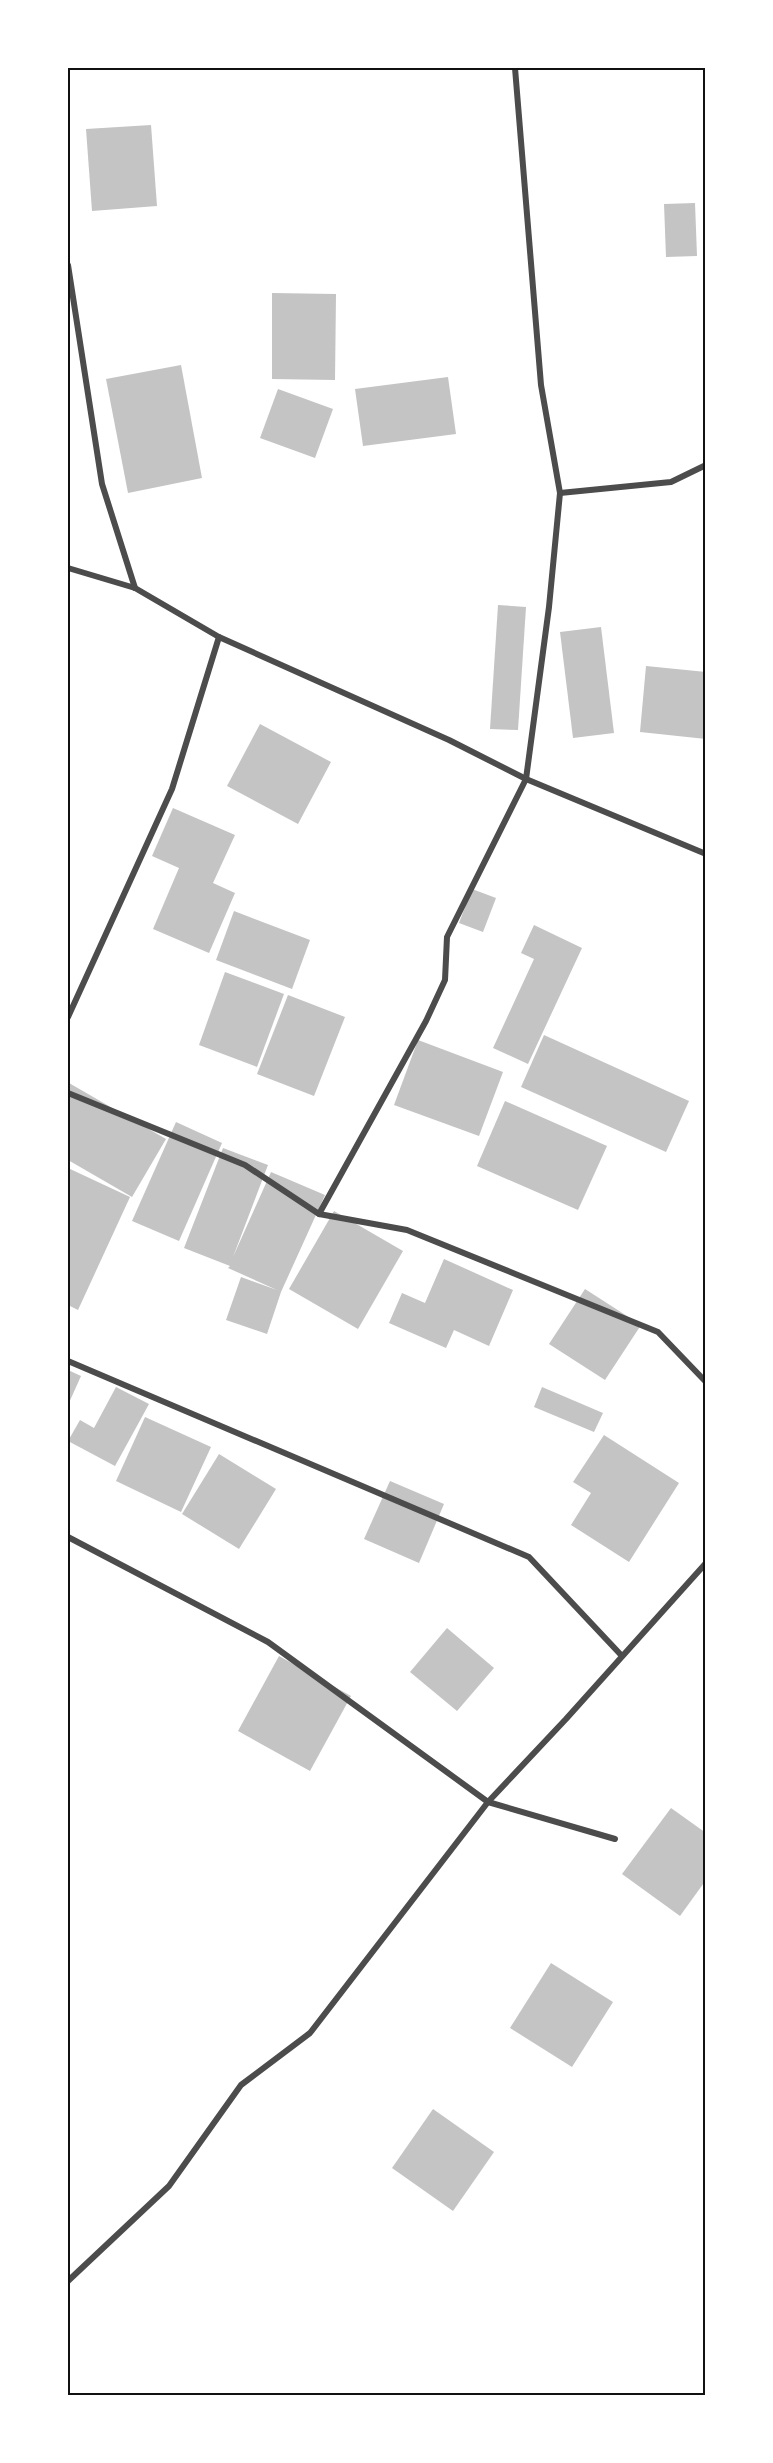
<svg xmlns="http://www.w3.org/2000/svg" width="773" height="2463" viewBox="0 0 773 2463" font-family="Jost,sans-serif">
<rect width="100%" height="100%" fill="#fff"/>
<!-- building -->
<g fill="#c4c4c4">
<polygon points="151,125 157,206 92,211 86,129"/>
<polygon points="695,203 697,256 666,257 664,204"/>
<polygon points="272,293 336,294 335,380 272,379"/>
<polygon points="181,365 202,478 128,493 106,379"/>
<polygon points="448,377 456,434 363,446 355,389"/>
<polygon points="278,389 333,409 315,458 260,438"/>
<polygon points="498,605 526,607 518,730 490,729"/>
<polygon points="601,627 614,733 573,738 560,632"/>
<polygon points="646,666 706,672 706,739 640,732"/>
<polygon points="260,724 331,762 298,824 227,786"/>
<polygon points="173,808 235,835 213,883 235,893 209,953 153,929 179,868 152,856"/>
<polygon points="472,889 496,898 483,932 459,923"/>
<polygon points="234,911 310,940 292,989 216,960"/>
<polygon points="534,925 582,948 528,1064 493,1048 534,959 521,953"/>
<polygon points="225,972 284,994 257,1067 199,1045"/>
<polygon points="288,995 345,1017 314,1096 257,1074"/>
<polygon points="544,1035 689,1101 666,1152 521,1087"/>
<polygon points="418,1040 503,1072 479,1136 394,1105"/>
<polygon points="69,1083 166,1139 132,1197 68,1160"/>
<polygon points="505,1101 607,1146 578,1210 477,1166"/>
<polygon points="176,1122 222,1143 179,1241 132,1221"/>
<polygon points="223,1148 268,1165 233,1257 271,1172 325,1195 281,1292 267,1334 226,1320 241,1277 277,1290 228,1268 230,1266 184,1248"/>
<polygon points="68,1168 130,1197 78,1310 68,1305"/>
<polygon points="334,1211 403,1251 358,1329 289,1289"/>
<polygon points="444,1259 513,1290 489,1346 454,1330 446,1348 389,1323 402,1293 425,1303"/>
<polygon points="585,1289 641,1325 605,1380 549,1344"/>
<polygon points="68,1370 81,1376 68,1405"/>
<polygon points="116,1387 149,1404 115,1466 68,1441 80,1420 94,1428"/>
<polygon points="542,1387 603,1413 594,1432 534,1407"/>
<polygon points="145,1417 211,1447 181,1512 116,1481"/>
<polygon points="604,1435 679,1483 629,1562 571,1525 591,1493 573,1482"/>
<polygon points="219,1454 276,1489 239,1549 182,1514"/>
<polygon points="390,1481 444,1504 419,1563 364,1539"/>
<polygon points="447,1628 494,1668 457,1711 410,1672"/>
<polygon points="279,1656 351,1696 310,1771 238,1731"/>
<polygon points="671,1808 706,1833 706,1880 680,1916 622,1874"/>
<polygon points="551,1963 613,2002 572,2067 510,2028"/>
<polygon points="433,2109 494,2152 453,2211 392,2168"/>
</g>
<g fill="none" stroke-linecap="round" stroke-linejoin="round">
<!-- minor -->
<g stroke="#4c4c4c" stroke-width="6">
<polyline points="68,265 102,484 135,588"/>
<polyline points="560,493 671,482 706,465"/>
<polyline points="68,568 135,588 219,637 449,740 526,779 706,854"/>
<polyline points="68,1017 172,789 219,637"/>
<polyline points="68,1093 245,1165 319,1214 407,1230 658,1332 706,1382"/>
<polyline points="319,1214 426,1021 445,980 447,937 526,779 549,607 560,493 541,385 515,68"/>
<polyline points="68,1361 529,1557 622,1656"/>
<polyline points="68,1537 268,1642 488,1802 615,1839"/>
<polyline points="68,2281 169,2186 241,2085 310,2033 488,1802 566,1719 706,1563"/>
</g>
</g>
<!-- border -->
<rect width="773" height="2463" fill="none" stroke="#ffffff" stroke-width="138"/>
<rect x="69" y="69" width="635" height="2325" fill="none" stroke="#111" stroke-width="2"/>
</svg>
